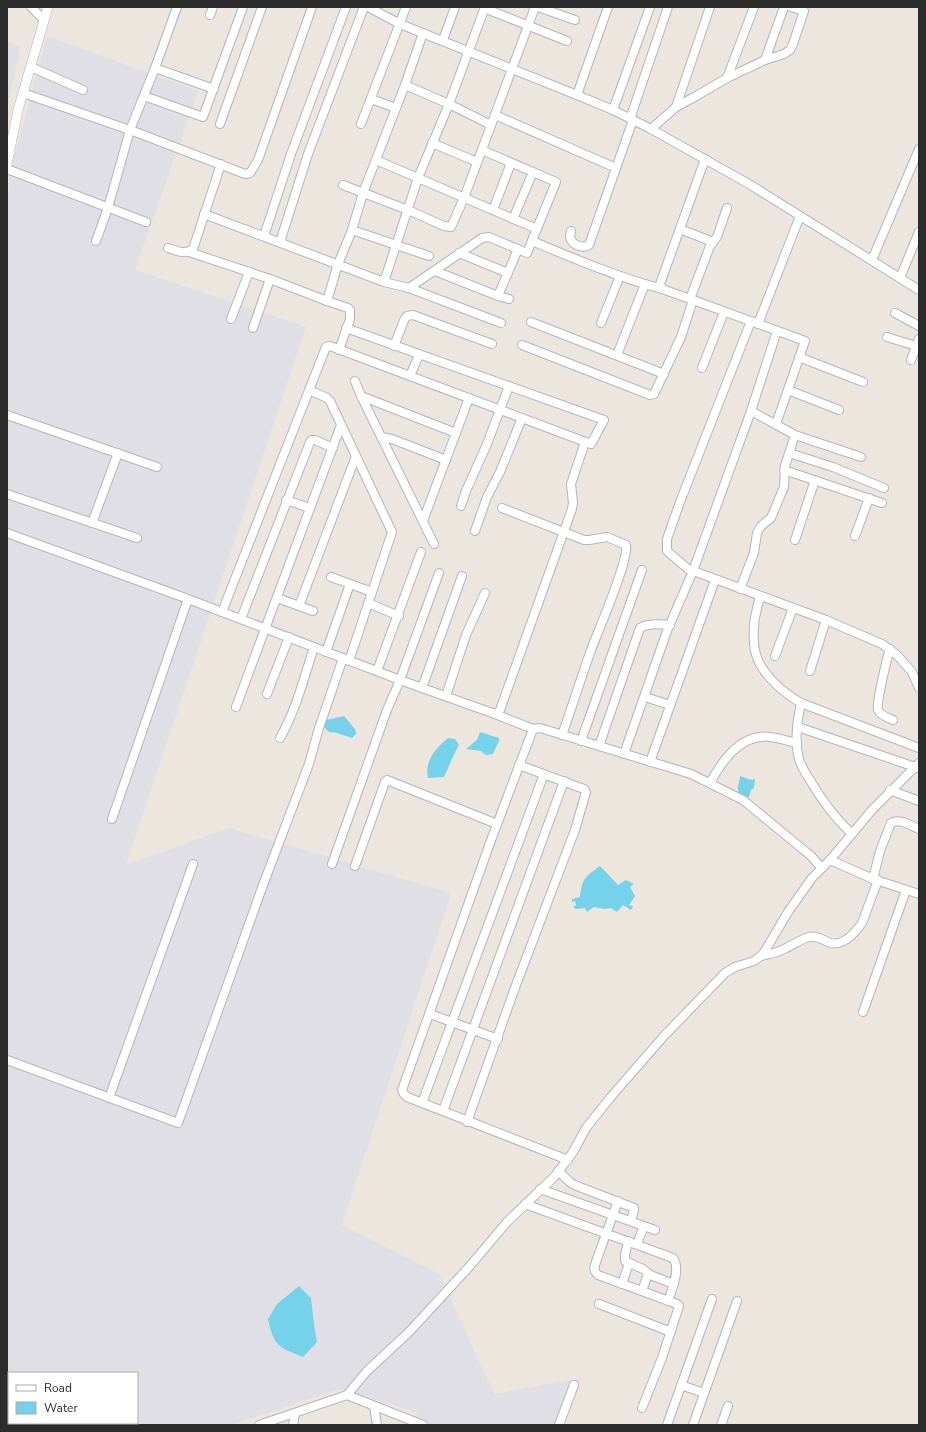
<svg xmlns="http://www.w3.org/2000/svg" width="926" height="1432" viewBox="0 0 926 1432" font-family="'Nunito Sans',sans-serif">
<rect width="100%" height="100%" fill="#ede6de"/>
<!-- industrial -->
<g fill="#e0dfe6" fill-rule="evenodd">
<path d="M47,36L198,91L135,270L306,327L126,865L229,828L451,893L342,1225L439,1274L494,1394L581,1378L560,1425H414L417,1412L339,1389L231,1425H7V201L11,169ZM9,1373H137V1423H9Z"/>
<polygon points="7,41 20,47 7,111"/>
</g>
<!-- water -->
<g fill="#76d1ea">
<polygon points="344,716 355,729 356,734 352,738 337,733 329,732 324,727 326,720"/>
<polygon points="480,732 499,738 499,741 493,754 486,755 481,751 466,749 477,740"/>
<path d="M448,738L455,739L459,745C453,756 449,766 444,777L428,778C424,761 436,748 448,738Z"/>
<path d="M740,776L751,780L755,779L754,788L751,790L749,797H742C735,788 739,786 740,776Z"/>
<path d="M600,866L618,885L626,880L634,884L630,887L635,896L629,905L633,906L631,910L623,905L617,912L611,908L604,909L594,907L587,912L585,908L576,909L573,907L576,905L575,901L572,902V899L580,897C583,877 584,878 600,866Z"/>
<path d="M299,1286L311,1298L314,1324L317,1342L303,1357C278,1347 274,1346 268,1319L277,1304Z"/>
</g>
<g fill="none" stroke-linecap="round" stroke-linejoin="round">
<!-- minor casing -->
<g stroke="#b2b5be" stroke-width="10">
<g id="minor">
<polyline points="31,7 44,20"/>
<polyline points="368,7 400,24 577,95 613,110 651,129 749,184 919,290"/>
<polyline points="538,7 575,20"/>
<polyline points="484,8 567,41"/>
<polyline points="210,15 213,7"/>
<polyline points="443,40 455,7"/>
<polyline points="765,60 784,7"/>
<polyline points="31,67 83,90"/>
<polyline points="155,68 214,89"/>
<polyline points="727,78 754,7"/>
<polyline points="405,85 449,104 491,125"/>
<polyline points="23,93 130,130 245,174 250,173 258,160 312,7"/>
<polyline points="577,95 608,7"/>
<polyline points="144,96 203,117 243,7"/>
<polyline points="371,99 396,108"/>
<polyline points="676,107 710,7"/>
<polyline points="613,110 650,7"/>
<polyline points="495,115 616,168"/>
<polyline points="630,119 668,7"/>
<polyline points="220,124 262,7"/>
<polyline points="361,124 406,7"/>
<polyline points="651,129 676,107 698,95 727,78 765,60 784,54 790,50 793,44 804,11 791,7"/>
<polyline points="432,143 477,162"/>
<polyline points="376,160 537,229"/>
<polyline points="7,169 146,222"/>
<polyline points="343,185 408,210 444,226 451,227 464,198 535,7"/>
<polyline points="493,210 511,163"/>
<polyline points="204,214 384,282 409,288 501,323"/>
<polyline points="513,219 533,172"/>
<polyline points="680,229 713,242"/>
<polyline points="352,230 429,256"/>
<path d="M571,231L570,237C572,245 582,249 589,245L633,120"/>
<polyline points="264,236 291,154 346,7"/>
<polyline points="96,241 108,208 130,130 155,68 177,7"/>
<path d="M532,241C575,259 617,277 662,289"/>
<polyline points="280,242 308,154 364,7"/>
<path d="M168,248C177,251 185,255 193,249L221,164"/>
<polyline points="189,252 270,279 327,301 348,308 350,310 350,319 339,350"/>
<polyline points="459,253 508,273"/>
<polyline points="872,260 919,149"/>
<polyline points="435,271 498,296 509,299"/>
<polyline points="900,278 919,232"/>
<polyline points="384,282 418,178 449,104 485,7"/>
<polyline points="409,288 482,238 489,237 527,253 556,182 482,150"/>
<polyline points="498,296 518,249"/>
<polyline points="690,299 710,246 717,237 727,208"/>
<polyline points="693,300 805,341 776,424"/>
<polyline points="327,301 338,264 352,230 363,193 405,85 423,33"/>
<polyline points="895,313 919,326"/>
<polyline points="231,319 249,272"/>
<polyline points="751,321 680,502 667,539 667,551 688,569 826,620 882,644 897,655 912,672 919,688"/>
<polyline points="531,322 664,374"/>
<polyline points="601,323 620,276"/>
<polyline points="758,324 800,216"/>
<polyline points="253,328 270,279"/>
<polyline points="887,337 916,346"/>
<polyline points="522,345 650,395 654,394 681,337 693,300 662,289 660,284 705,159"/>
<polyline points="394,346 405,318 407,316 413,315 492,344"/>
<polyline points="617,355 645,284"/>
<polyline points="799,357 863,382"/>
<polyline points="911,360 919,339"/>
<polyline points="702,368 724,312"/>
<polyline points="410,376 419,355"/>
<polyline points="355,381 361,396 434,544"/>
<polyline points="309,390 327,398 330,401 392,532 349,661"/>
<polyline points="788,390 839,410"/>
<polyline points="361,396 456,433"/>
<polyline points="751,411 795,435 861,457"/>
<polyline points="7,415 157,467"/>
<polyline points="381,437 392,439 446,460"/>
<polyline points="789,453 833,467 884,488"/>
<polyline points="784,470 882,503"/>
<polyline points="7,494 137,538"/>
<polyline points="286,500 310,508"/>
<polyline points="461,506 466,491 487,444 509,386"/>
<path d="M502,508L584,540H589L607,537L626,545C629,561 598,631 591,650C581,678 572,707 562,735"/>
<polyline points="423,521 469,398"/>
<polyline points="92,523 118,453"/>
<polyline points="475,531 487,497 500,472 522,418"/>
<polyline points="7,533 188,599 400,680 495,714 497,713 500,710 572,509 573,503 571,484 585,442"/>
<polyline points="855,536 869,498"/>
<polyline points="795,540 815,480"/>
<polyline points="331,577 372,592"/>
<polyline points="740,589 754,553 757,533 761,526 771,518 784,487 785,466 795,435"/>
<path d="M760,596C758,606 754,617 754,627C753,639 754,655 761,666C770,681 786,694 801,703L919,748"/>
<polyline points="277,598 313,611"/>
<polyline points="368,603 399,616"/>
<polyline points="299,606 356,456"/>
<polyline points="222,612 326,347 330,346 591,444 604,420 346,328"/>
<polyline points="241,619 310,442 312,440 315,440 333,448"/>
<path d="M890,649C887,658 876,703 878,710C880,715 888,718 893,720"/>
<polyline points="326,652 350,584"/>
<polyline points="775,656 793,608"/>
<polyline points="377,671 421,552"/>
<polyline points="810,671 826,620"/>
<polyline points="422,688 462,576"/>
<polyline points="267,694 289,637"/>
<polyline points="446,696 466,635 485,593"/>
<polyline points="645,697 670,705"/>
<path d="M801,703C797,721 794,741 799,759C801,766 806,774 810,780C822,801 835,818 852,834"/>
<polyline points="236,707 341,425"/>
<polyline points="495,714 533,729"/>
<polyline points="798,727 918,768"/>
<path d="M280,738C296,710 304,678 314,647"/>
<polyline points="581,741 642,570"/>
<path d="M599,746L640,628C648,623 661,624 670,625"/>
<polyline points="624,754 667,631 693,571 751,411 777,331"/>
<polyline points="650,762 715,580"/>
<path d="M710,783C722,761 741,733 770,737C779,738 788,741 797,743"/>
<polyline points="890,790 919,801"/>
<polyline points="112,819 188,599"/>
<polyline points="830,860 873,879 919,894"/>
<polyline points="332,864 387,710 400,680 439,573"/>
<polyline points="355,866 385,782 387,780 497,824"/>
<path d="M873,879L880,851L891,823C899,818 910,825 919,829"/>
<path d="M761,956C769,954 777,953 784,949C793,945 801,939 809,937C817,935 823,940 830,943C843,946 855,933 862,923L878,880"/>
<polyline points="863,1012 906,890"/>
<polyline points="430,1014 498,1039"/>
<polyline points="7,1060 178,1123 263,885 309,764 319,728 343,658"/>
<polyline points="109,1098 193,864"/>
<polyline points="422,1103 544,774"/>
<polyline points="443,1111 564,781"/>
<polyline points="467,1122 516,985 575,830 586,792 584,789 519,765"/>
<polyline points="568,1160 407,1097 404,1094 402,1090 490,843 533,729 540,728 691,774 743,800 811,856 822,868"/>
<polyline points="558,1171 571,1183 577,1186 634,1208 634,1210 631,1221"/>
<polyline points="540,1189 655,1230"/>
<path d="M618,1201L597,1259C595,1265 592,1270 598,1275L677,1304L679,1306L662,1358L642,1408"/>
<path d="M525,1204L673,1258C681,1268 672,1290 668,1301"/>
<polyline points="628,1241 625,1255 625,1261 643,1269 650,1275 674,1284"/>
<polyline points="637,1244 644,1226"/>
<polyline points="622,1284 629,1263"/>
<polyline points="642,1291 648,1274"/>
<polyline points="599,1304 671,1332"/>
<polyline points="681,1385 704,1393"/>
<polyline points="347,1395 367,1371 409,1332 469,1267 507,1222 555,1176 573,1152 586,1128 610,1098 663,1037 725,973 735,967 754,961 761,956 765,951 788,912 812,878 830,860 872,810 919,763"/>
<polyline points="374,1406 377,1425"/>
<polyline points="259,1425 347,1395 423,1425"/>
<polyline points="293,1425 295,1414"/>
<polyline points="559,1425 574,1385"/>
<polyline points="667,1425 712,1299"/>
<polyline points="693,1425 737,1301"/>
<polyline points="721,1425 728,1406"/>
</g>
</g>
<!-- tertiary casing -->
<g stroke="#b2b5be" stroke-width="10">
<polyline id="tertiary" points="7,164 18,110 48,7"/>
</g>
<!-- minor -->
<use href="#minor" stroke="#fff" stroke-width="8"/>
<!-- tertiary -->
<use href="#tertiary" stroke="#fff" stroke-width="9"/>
</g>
<!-- border -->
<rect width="926" height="1432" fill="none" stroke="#2c2c2c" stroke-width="16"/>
<!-- legend -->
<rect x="8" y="1372" width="130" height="52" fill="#ffffff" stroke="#ababab"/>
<rect x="16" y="1385" width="20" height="6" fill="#ffffff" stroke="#ababab"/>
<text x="44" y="1392" font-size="12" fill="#2c2c2c">Road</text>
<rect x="16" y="1402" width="20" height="12" fill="#76d1ea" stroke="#ababab"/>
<text x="44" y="1412" font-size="12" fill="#2c2c2c">Water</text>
</svg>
